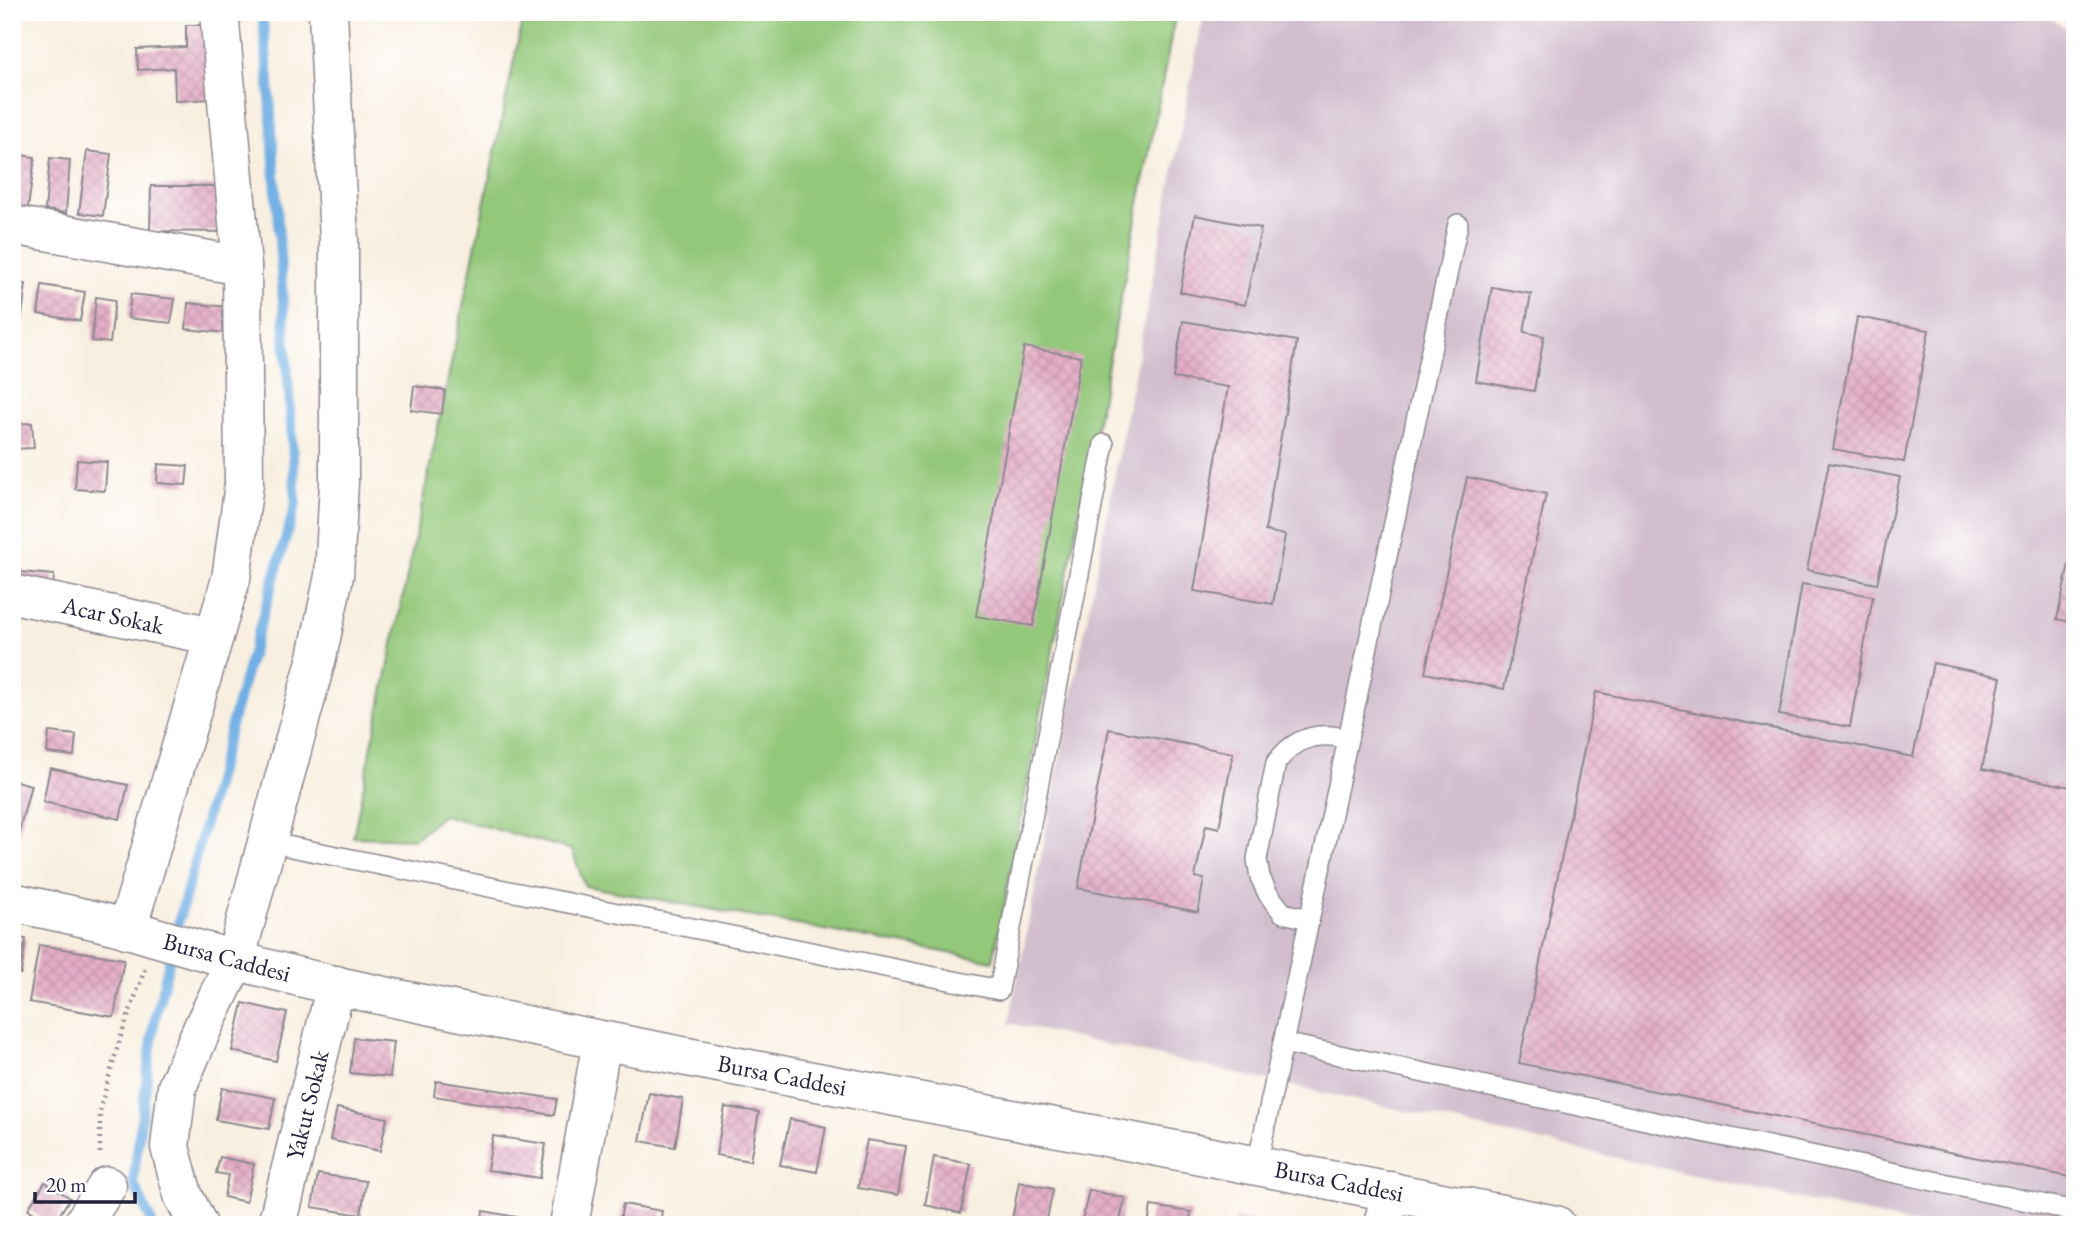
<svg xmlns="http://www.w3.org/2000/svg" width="2087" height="1237" viewBox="0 0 2087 1237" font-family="'EB Garamond',serif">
<defs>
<pattern id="building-cross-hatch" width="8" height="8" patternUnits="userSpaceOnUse" patternTransform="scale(1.75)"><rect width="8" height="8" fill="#e4aec6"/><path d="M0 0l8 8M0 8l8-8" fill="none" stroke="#c395ab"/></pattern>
</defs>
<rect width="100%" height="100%" fill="#fff"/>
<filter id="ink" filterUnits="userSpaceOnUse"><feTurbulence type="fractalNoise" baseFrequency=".0143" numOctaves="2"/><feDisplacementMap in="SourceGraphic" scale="14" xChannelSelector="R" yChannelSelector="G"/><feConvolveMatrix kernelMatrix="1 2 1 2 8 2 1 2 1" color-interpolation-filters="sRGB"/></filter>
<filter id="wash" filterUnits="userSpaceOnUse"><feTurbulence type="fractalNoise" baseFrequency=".00686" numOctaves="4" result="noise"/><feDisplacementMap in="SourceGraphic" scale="28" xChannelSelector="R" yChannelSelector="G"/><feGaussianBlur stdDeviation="1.57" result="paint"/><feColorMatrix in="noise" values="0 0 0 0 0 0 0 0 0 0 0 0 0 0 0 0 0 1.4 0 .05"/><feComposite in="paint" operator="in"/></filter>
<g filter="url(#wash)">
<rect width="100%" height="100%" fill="#f8efe0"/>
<!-- industrial -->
<polygon fill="#d1bdcc" points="1204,12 2041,12 2075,34 2075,1225 1918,1225 1009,1023"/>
<!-- pitch -->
<polygon fill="#93c779" stroke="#5a745a" stroke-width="2" points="524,12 1176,12 993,961 585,886 572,850 443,815 414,839 353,837"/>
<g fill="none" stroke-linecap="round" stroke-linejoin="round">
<!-- stream -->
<g stroke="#70aee3" stroke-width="10">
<polyline points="262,12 268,72"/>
<polyline points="175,935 236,707 296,503 268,68"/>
<polyline points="153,1225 133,1182 154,1024 172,950"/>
</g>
</g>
<g id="blocks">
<!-- building -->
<g fill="url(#building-cross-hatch)">
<polygon points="186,25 208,25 211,99 175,101 174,68 138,70 137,49 186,47"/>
<polygon points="87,151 111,154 103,216 79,213"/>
<polygon points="12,154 35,157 27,215 12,213"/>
<polygon points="50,158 70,160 66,213 45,210"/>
<polygon points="151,186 224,186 224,232 150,231"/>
<polygon points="1195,215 1261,228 1245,305 1180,292"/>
<polygon points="12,282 26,284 22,315 12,313"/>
<polygon points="42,285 85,292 80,321 38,314"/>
<polygon points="1492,287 1531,294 1524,332 1544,336 1534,391 1476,381"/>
<polygon points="131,294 175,299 171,323 128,318"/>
<polygon points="96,297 115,300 110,343 92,341"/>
<polygon points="188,303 228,307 226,333 186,329"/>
<polygon points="1857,317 1929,330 1904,462 1833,449"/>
<polygon points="1183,321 1297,341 1265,531 1285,535 1273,604 1194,591 1228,387 1173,378"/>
<polygon points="1024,347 1081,357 1033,626 976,616"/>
<polygon points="414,386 445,390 442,414 411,410"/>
<polygon points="32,423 34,448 12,449 12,424"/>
<polygon points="77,460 107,462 105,491 75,489"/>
<polygon points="1829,463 1900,477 1877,584 1807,570"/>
<polygon points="158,464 188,466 186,485 157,483"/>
<polygon points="1467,477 1546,494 1504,689 1425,673"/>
<polygon points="2074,541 2075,541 2075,623 2057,619"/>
<polygon points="20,572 54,575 53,589 18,586"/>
<polygon points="1802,584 1873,596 1850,727 1779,715"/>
<polygon points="1933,663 2001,677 1982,769 2075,788 2075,1178 1519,1063 1596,692 1913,757"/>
<polygon points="1109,729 1233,753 1219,828 1206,825 1195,877 1204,879 1198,912 1078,888"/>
<polygon points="49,732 76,735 74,756 47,753"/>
<polygon points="50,768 128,785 120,819 43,802"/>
<polygon points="12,780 31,785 16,842 12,841"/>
<polygon points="12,937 26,939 21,974 12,973"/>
<polygon points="39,945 124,959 114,1017 29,1002"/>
<polygon points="243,1003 287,1013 276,1061 232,1051"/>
<polygon points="354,1038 394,1042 390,1077 350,1073"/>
<polygon points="436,1081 557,1099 554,1115 434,1096"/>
<polygon points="222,1088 275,1098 269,1129 216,1120"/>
<polygon points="649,1093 683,1099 675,1147 640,1141"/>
<polygon points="725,1107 759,1112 750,1161 716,1155"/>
<polygon points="337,1108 387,1118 380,1151 330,1140"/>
<polygon points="790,1119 826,1127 817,1172 780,1165"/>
<polygon points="493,1136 546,1144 540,1178 487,1170"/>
<polygon points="867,1140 906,1146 898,1195 858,1188"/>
<polygon points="220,1157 254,1164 246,1202 224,1197 228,1175 216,1173"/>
<polygon points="934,1157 971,1164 961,1213 925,1205"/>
<polygon points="318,1174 366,1181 361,1215 312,1207"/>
<polygon points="45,1182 70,1198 53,1225 28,1209"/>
<polygon points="1019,1182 1053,1189 1046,1225 1011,1225"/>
<polygon points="1089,1190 1125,1198 1119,1225 1081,1225"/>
<polygon points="623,1204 662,1211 660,1225 619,1225"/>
<polygon points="1151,1206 1191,1212 1189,1225 1148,1225"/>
<polygon points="483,1211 533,1220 533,1225 481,1225"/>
<polygon points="1235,1218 1260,1224 1259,1225 1234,1225"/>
<polygon points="704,1220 721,1224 721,1225 703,1225"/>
</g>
</g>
</g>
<g filter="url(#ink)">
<use href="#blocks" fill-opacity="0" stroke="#8d888e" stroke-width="2"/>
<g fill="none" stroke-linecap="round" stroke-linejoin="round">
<!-- lane casing -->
<g stroke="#8d888e" stroke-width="22">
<g id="lane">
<polyline points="267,842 999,990 1104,444"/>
<path d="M1309,919L1283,913L1268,894L1260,877L1257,859L1276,763C1294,738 1318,731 1348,739"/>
<polyline points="1283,1043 2070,1210"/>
<polyline points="1257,1165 1458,224"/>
</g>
</g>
<!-- street casing -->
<g stroke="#8d888e" stroke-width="41">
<g id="street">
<polyline points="12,225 242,266"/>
<polyline points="12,594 214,636"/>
<polyline points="127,929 231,579 244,484 242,266 219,12"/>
<polyline points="82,1225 107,1186"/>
<polyline points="198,1225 183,1195 170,1147 177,1087 203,1027 235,961"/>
<polyline points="277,1225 336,985"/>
<polyline points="569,1225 602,1041"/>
<polyline points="1383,1225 1391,1191"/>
</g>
</g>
<!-- secondary casing -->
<g stroke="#8d888e" stroke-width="41">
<polyline id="secondary" points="235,961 317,657 334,576 339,482 339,240 328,12"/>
</g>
<!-- primary casing -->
<g stroke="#8d888e" stroke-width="41">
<path id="primary" d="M12,902C51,911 90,918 128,929C199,950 270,971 342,987C746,1073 1152,1142 1556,1225"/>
</g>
<!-- path -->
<polyline stroke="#8d888e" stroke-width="4.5" stroke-dasharray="2 5" stroke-linecap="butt" points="100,1153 100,1108 120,1039 145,969"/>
<!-- lane -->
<use href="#lane" stroke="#fff" stroke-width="19"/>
<!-- street -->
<use href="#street" stroke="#fff" stroke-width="38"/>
<!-- secondary -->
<use href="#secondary" stroke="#fff" stroke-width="38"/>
<!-- primary -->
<use href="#primary" stroke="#fff" stroke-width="38"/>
</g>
</g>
<g text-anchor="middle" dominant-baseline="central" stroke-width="5" stroke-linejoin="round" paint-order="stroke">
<!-- street labels -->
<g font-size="24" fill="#22223b" stroke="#fff">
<text transform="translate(113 615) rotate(12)">Acar Sokak</text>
<text transform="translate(227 957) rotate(15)">Bursa Caddesi</text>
<text transform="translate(782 1075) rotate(11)">Bursa Caddesi</text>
<text transform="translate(307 1105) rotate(-76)">Yakut Sokak</text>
<text transform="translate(1339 1181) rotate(11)">Bursa Caddesi</text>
</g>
</g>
<!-- margin -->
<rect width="2087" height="1237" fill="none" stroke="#fff" stroke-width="42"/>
<!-- scale -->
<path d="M35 1192v10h100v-10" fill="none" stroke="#22223b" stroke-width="3.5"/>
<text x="46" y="1192" font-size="21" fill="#22223b" stroke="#ffffff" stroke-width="5" paint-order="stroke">20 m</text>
</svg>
